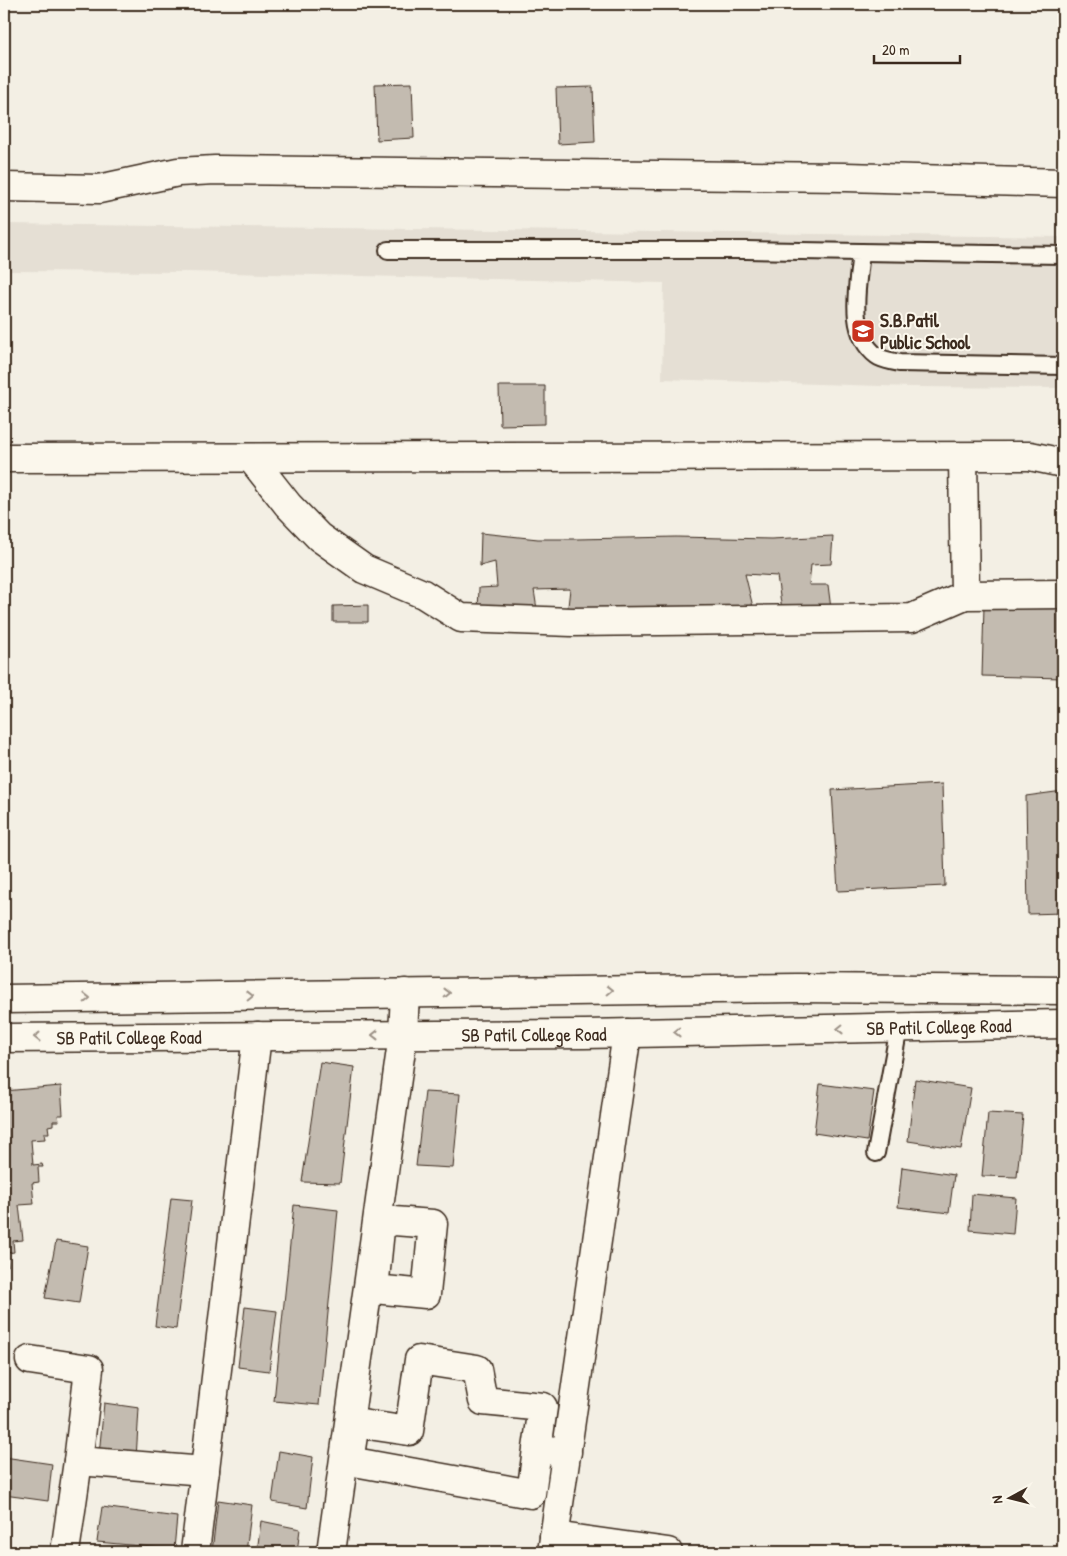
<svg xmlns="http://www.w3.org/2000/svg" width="1067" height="1556" viewBox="0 0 1067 1556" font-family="'Patrick Hand',sans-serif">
<rect width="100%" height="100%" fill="#f3efe4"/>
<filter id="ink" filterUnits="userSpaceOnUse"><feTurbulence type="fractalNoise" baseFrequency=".02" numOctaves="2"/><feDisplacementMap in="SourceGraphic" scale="10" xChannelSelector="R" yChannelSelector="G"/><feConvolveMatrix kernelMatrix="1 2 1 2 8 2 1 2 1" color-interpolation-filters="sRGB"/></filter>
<g filter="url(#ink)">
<!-- built -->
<polygon fill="#e5dfd4" points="4,224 1063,237 1063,388 912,387 662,379 664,283 187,272 4,271"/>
<!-- building -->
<g fill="#c3bbb0" stroke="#3b2a1e">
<polygon points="412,83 414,138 377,140 375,84"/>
<polygon points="593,87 595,142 558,144 556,88"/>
<polygon points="499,386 545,386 545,424 500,425"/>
<polygon points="481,533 538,539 577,539 676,537 771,539 833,536 831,564 811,565 809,585 828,585 831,609 782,610 777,576 745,574 754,611 567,615 570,589 534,590 538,616 478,610 479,588 497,587 495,562 480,566"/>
<polygon points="368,605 368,622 333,622 333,606"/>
<polygon points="984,606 1063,607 1063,678 982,676"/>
<polygon points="942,784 945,886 838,891 832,790"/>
<polygon points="1063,791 1063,913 1028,914 1026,796"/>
<polygon points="320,1062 354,1067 340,1183 302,1182"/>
<polygon points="915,1079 971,1088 961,1149 908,1141"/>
<polygon points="820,1084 874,1091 867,1141 814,1133"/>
<polygon points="61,1086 63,1115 58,1115 59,1121 53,1121 53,1125 48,1126 49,1133 44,1133 45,1139 31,1140 33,1165 42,1164 43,1167 38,1167 39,1182 32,1183 34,1204 19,1205 23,1240 13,1241 14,1252 7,1253 8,1266 4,1266 4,1243 6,1243 4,1217 4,1091"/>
<polygon points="425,1092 460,1094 453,1168 416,1166"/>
<polygon points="988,1113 1023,1115 1017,1177 982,1176"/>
<polygon points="902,1167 954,1175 949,1213 898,1207"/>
<polygon points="972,1194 1016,1198 1013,1234 970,1230"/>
<polygon points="171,1198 192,1200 176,1329 155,1326"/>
<polygon points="294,1205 338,1210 319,1405 274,1401"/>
<polygon points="56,1241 88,1246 79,1303 45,1298"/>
<polygon points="245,1307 277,1311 269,1371 238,1367"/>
<polygon points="104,1403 139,1408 136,1459 99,1455"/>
<polygon points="279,1451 313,1457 307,1508 272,1502"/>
<polygon points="4,1457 52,1464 48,1501 4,1495"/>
<polygon points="218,1500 252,1505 246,1552 212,1552"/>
<polygon points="102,1507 177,1517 174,1549 97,1542"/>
<polygon points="261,1521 300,1529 297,1552 257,1552"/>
<polygon points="387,1548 436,1552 386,1552"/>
</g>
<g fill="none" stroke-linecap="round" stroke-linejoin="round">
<!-- lane casing -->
<g stroke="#3b2a1e" stroke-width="20">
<g id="lane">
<path d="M388,250H747L861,252C858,285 846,333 877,356C882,360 892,361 899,363L1063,366"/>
<polyline points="861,252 1063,255"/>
<polyline points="876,1153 899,1027"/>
</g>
</g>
<!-- street casing -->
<g stroke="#3b2a1e" stroke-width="31">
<g id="street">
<polyline points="4,187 99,189 178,172 215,170 846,177 1063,183"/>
<polyline points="963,457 965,595"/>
<polyline points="4,458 1030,456 1063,463"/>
<polyline points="251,458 288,505 319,537 364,569 423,594 461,618 572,622 912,618 965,595 1063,594"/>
<polygon points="381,1220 433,1224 426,1294 374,1289"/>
<polyline points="30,1360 89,1369 78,1461 205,1471"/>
<polyline points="537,1449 531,1494 349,1461 355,1423 409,1431 419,1360 477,1369 483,1401 543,1407 537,1449 567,1452"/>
<polyline points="554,1536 668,1552"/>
<polyline points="65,1552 78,1461"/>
<polyline points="195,1552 257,1036"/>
<polyline points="331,1552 403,1035 405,993"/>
<polyline points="552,1552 627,1033"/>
</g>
</g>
<!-- secondary casing -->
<g stroke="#3b2a1e" stroke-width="31">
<g id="secondary">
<polyline points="4,999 796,988 1063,990"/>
<path id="s1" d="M4,1038L585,1034L1063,1024"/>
</g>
</g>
<!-- lane -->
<use href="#lane" stroke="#fbf7ec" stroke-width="16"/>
<!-- street -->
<use href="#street" stroke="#fbf7ec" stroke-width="28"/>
<!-- secondary -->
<use href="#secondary" stroke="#fbf7ec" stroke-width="28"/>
</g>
<!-- one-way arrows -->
<defs><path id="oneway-chevron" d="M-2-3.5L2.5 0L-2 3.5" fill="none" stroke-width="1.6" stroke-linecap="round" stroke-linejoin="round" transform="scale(1.25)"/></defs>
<g stroke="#9b9085">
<use href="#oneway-chevron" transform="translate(610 990) rotate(-1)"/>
<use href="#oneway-chevron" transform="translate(447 993) rotate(-1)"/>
<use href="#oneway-chevron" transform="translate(250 996) rotate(-1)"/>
<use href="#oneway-chevron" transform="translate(87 998) rotate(-1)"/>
<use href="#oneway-chevron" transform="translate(840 1029) rotate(179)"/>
<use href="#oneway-chevron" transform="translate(677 1032) rotate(179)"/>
<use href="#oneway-chevron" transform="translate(375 1035) rotate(180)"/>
<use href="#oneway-chevron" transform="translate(37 1037) rotate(180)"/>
</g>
</g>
<!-- icons -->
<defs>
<g id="school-square" transform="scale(1.25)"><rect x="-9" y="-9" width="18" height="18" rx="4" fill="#c8321e" stroke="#fbf7ec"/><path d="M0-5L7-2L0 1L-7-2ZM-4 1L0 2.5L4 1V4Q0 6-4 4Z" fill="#fff"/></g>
</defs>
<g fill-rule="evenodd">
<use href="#school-square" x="863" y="331"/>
</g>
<g text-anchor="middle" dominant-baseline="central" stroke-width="4" stroke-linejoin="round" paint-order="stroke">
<!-- poi labels -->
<g font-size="19" font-weight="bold" fill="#3b2a1e" stroke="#fbf7ec" text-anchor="start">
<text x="880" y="320">S.B.Patil<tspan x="880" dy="22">Public School</tspan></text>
</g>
<!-- street labels -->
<g font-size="19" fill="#3b2a1e" stroke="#fbf7ec">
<text stroke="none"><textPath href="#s1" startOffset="935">SB Patil College Road</textPath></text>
<text stroke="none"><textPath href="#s1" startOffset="530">SB Patil College Road</textPath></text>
<text stroke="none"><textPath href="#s1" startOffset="125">SB Patil College Road</textPath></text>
</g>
</g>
<!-- margin -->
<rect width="1067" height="1556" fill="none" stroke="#fbf7ec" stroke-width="20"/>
<rect x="10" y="10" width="1047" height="1536" fill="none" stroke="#3b2a1e" stroke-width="2" filter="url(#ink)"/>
<!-- north arrow -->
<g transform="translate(1010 1498) rotate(263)" stroke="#fbf7ec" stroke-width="4" paint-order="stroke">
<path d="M0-4L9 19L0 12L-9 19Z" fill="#3b2a1e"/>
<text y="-8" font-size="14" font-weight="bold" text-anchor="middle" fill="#3b2a1e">N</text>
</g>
<!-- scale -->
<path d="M874 55v8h86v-8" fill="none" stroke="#3b2a1e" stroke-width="2.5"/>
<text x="882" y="55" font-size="15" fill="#3b2a1e" stroke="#fbf7ec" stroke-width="4" paint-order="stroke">20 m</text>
</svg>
